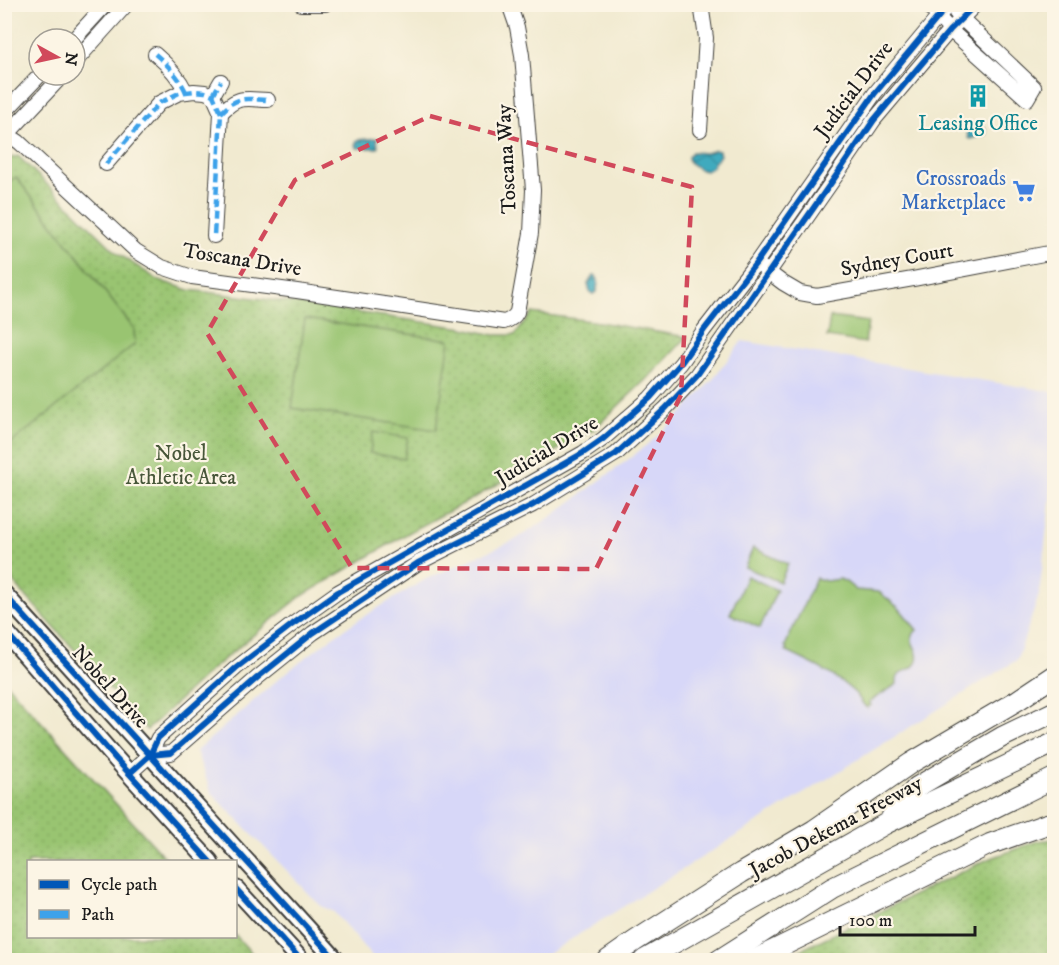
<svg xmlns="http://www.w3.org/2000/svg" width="1059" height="965" viewBox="0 0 1059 965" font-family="'IM FELL DW Pica',serif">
<defs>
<pattern id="grass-dots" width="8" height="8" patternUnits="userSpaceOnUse" patternTransform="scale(1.5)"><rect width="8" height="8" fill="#99c471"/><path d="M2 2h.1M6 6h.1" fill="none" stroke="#83a861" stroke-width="1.8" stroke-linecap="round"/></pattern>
<pattern id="water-waves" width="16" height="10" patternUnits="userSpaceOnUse" patternTransform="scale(1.5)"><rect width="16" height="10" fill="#3faabe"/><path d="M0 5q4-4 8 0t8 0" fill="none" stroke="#348a9a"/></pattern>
</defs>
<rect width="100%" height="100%" fill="#fcf5e5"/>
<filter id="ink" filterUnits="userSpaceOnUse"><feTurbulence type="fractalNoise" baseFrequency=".0167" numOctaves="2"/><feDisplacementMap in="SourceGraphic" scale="12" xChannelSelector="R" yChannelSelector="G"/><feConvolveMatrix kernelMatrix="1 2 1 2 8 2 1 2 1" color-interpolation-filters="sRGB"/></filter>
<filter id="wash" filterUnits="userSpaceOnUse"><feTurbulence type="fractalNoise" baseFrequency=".008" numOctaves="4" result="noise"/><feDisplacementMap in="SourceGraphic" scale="24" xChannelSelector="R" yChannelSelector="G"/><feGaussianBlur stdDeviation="1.35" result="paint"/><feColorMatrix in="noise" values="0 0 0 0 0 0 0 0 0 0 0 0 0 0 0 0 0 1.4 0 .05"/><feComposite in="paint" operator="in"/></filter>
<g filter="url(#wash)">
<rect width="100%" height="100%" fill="#f1ead0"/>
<!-- built -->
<polygon fill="#d7d7f8" points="742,341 1054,392 1054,465 1039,595 1017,660 538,960 375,960 334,912 321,906 211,792 196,751 282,676 330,639 358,620 426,579 515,540 555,514 633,456 659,435 685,410 713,379"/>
<!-- grass -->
<g fill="url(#grass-dots)" stroke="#5a7046" stroke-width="1.5">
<polygon points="18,156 116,252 158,280 189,290 287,302 464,328 494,335 515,335 532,313 599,322 687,337 655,371 594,429 472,499 410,532 300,597 212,669 147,730 5,573 4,162 7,159"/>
<polygon points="4,681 168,861 28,862 28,936 236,936 258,960 5,960"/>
<polygon points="1054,839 1054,960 780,960 986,860 1038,841"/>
</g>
<!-- pitch -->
<g fill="#99c471" stroke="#5a7046" stroke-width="1.5">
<polygon points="16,177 134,329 135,344 5,448 4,185"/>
<polygon points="830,317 868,322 865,343 827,337"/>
<polygon points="305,319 450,340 436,430 292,408"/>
<polygon points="373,432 408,438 404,459 370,453"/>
<polygon points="753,548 788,564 780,582 745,567"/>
<polygon points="747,576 777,590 760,628 730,614"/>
<path d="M816,578L826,581L840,579L846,582L856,590L879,592L899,608L917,630C904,642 921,648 917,661C912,674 895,668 897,684L869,702L871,705L867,708C862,704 860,698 855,693C835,674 811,663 785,651L787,648L785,646Z"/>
</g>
<!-- water -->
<g fill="url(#water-waves)" stroke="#2e636d" stroke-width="1.5">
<polygon points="985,128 986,134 970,139 968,138 967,129"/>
<polygon points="377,138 378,148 357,148 355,145 357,140"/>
<polygon points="715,150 719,151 720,156 714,162 712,167 706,171 701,170 689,162 688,157 692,152 706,153"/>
<polygon points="593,276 596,276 598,280 597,291 593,294 590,292 588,284"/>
</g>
</g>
<g filter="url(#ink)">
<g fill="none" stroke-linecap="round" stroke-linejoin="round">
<!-- minor casing -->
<g stroke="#3c3b37" stroke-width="16">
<g id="minor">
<polyline points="301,4 325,4"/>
<polyline points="927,4 950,30 1027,99 1034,87 956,13"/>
<polyline points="74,39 106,4"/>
<path d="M155,54C168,65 179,77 186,92"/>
<polyline points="75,62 127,4"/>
<polyline points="213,95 221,81"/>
<polyline points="4,113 40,75"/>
<path d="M221,113C238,95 244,99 268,100"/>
<polyline points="700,130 706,38 701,4"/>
<path d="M4,132L19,142L136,251L162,267L192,277L297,291L504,322C510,320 514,318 517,312L531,233L533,190L522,55L517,27L509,4"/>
<polyline points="4,138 63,75"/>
<polyline points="106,164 159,103 179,93 194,91 205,92 213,95 221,113 214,236"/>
<polyline points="763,268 783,283 800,293 817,296 913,279 1054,252"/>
<polyline points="150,755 171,753 257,678 313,633 418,563 533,505 616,454 665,409 697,375 838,173 874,120 950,30 976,4"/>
<polyline points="130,773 150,755 158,738 236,668 293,624 338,592 583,453 603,439 650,398 681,363 704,330 756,263 875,93 949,4"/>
</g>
</g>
<!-- major casing -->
<g stroke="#3c3b37" stroke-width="20">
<g id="major">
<path d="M4,594C115,717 225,839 336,960"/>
<polyline points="4,630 116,759 210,862"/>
<polyline points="236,889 301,960"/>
</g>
</g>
<!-- highway casing -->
<g stroke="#3c3b37" stroke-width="22">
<g id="highway">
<polyline points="892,816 917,787 1002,737 1054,712"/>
<polyline points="608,960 635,941 741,873 814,830 911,763 1018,700 1054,676"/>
<polyline points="644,960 887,823 1054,743"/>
<polyline points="719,960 832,888 1054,778"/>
<polyline points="754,960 990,844 1047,824 1054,823"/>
</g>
</g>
<!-- minor -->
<use href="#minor" stroke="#fff" stroke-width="14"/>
<!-- major -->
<use href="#major" stroke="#fff" stroke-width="16"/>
<!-- highway -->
<use href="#highway" stroke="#fff" stroke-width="20"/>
<!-- quiet -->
<g stroke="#3da2ea" stroke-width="4.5" stroke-dasharray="9 4.5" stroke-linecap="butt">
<path d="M155,54C168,65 179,77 186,92"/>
<polyline points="213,95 221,81"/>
<path d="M221,113C238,95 244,99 268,100"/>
<polyline points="106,164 159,103 179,93 194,91 205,92 213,95 221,113 214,236"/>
</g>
<!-- cycleway casing -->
<g stroke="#fcf5e5" stroke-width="10">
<g id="cycleway">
<path d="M4,594C115,717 225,839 336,960"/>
<polyline points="4,630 116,759 210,862"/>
<polyline points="150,755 171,753 257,678 313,633 418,563 533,505 616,454 665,409 697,375 838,173 874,120 950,30 976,4"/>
<polyline points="130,773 150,755 158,738 236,668 293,624 338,592 583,453 603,439 650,398 681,363 704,330 756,263 875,93 949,4"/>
<polyline points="236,889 301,960"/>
</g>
</g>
<!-- cycleway -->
<use href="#cycleway" stroke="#0057b8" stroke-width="6"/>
</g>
</g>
<!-- marked area -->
<path fill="none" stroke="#d1495b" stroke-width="4.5" stroke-dasharray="12 8" stroke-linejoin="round" d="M430,116L692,187L681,395L596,569L352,568L207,333L295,180Z"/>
<!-- icons -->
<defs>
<g id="building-bare" transform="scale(1.8)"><path d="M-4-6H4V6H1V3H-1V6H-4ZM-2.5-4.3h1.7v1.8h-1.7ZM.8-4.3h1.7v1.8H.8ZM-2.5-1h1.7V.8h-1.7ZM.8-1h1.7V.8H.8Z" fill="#0f9aa8" stroke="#fcf5e5" stroke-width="2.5" paint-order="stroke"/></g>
<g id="supermarket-bare" transform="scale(1.8)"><path d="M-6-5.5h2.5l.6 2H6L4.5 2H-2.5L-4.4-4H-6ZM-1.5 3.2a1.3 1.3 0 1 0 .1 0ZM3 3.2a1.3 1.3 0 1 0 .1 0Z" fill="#3f7fe0" stroke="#fcf5e5" stroke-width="2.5" paint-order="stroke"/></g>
</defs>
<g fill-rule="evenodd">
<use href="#building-bare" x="978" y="96"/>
<use href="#supermarket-bare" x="1024" y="191"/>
</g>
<g text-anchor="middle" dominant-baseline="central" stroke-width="4.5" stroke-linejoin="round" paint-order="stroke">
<!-- street labels -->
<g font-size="21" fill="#1c1c1c" stroke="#fcf5e5">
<text transform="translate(854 90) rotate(-53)">Judicial Drive</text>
<text transform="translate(507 159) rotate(-93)">Toscana Way</text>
<text transform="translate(242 260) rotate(9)">Toscana Drive</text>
<text transform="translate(897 260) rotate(-10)">Sydney Court</text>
<text transform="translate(547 451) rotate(-31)">Judicial Drive</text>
<text transform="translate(110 687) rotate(48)">Nobel Drive</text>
<text transform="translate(836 827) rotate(-28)">Jacob Dekema Freeway</text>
</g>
<!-- culture labels -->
<g font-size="21" fill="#0d838f" stroke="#fcf5e5">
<text x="978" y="124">Leasing Office</text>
</g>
<!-- shop labels -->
<g font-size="21" fill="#366cbe" stroke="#fcf5e5" text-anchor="end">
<text x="1006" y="179">Crossroads<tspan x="1006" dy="24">Marketplace</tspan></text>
</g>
<!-- park labels -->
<g font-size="21" fill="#48573a" stroke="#fcf5e5">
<text x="181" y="454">Nobel<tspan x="181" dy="24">Athletic Area</tspan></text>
</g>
</g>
<!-- margin -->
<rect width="1059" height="965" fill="none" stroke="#fcf5e5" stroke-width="24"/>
<!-- legend -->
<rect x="27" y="860" width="210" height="78" fill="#fcf5e5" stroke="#a29e95" stroke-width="1.5"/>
<rect x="39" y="880" width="30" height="9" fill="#0057b8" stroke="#a29e95" stroke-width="1.5"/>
<text x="81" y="890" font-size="18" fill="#1c1c1c">Cycle path</text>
<rect x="39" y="910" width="30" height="9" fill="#3da2ea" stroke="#a29e95" stroke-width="1.5"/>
<text x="81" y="920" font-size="18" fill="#1c1c1c">Path</text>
<!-- north arrow -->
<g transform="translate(57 57) rotate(98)"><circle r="28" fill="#fcf5e5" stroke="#a29e95" stroke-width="1.5"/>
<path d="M0-4.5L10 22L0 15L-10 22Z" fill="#d1495b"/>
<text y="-9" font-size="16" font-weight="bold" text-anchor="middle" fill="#1c1c1c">N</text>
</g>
<!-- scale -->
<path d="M840 926v9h135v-9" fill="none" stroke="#1c1c1c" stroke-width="3"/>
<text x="849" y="926" font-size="18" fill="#1c1c1c" stroke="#fcf5e5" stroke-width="4.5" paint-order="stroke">100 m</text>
</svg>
